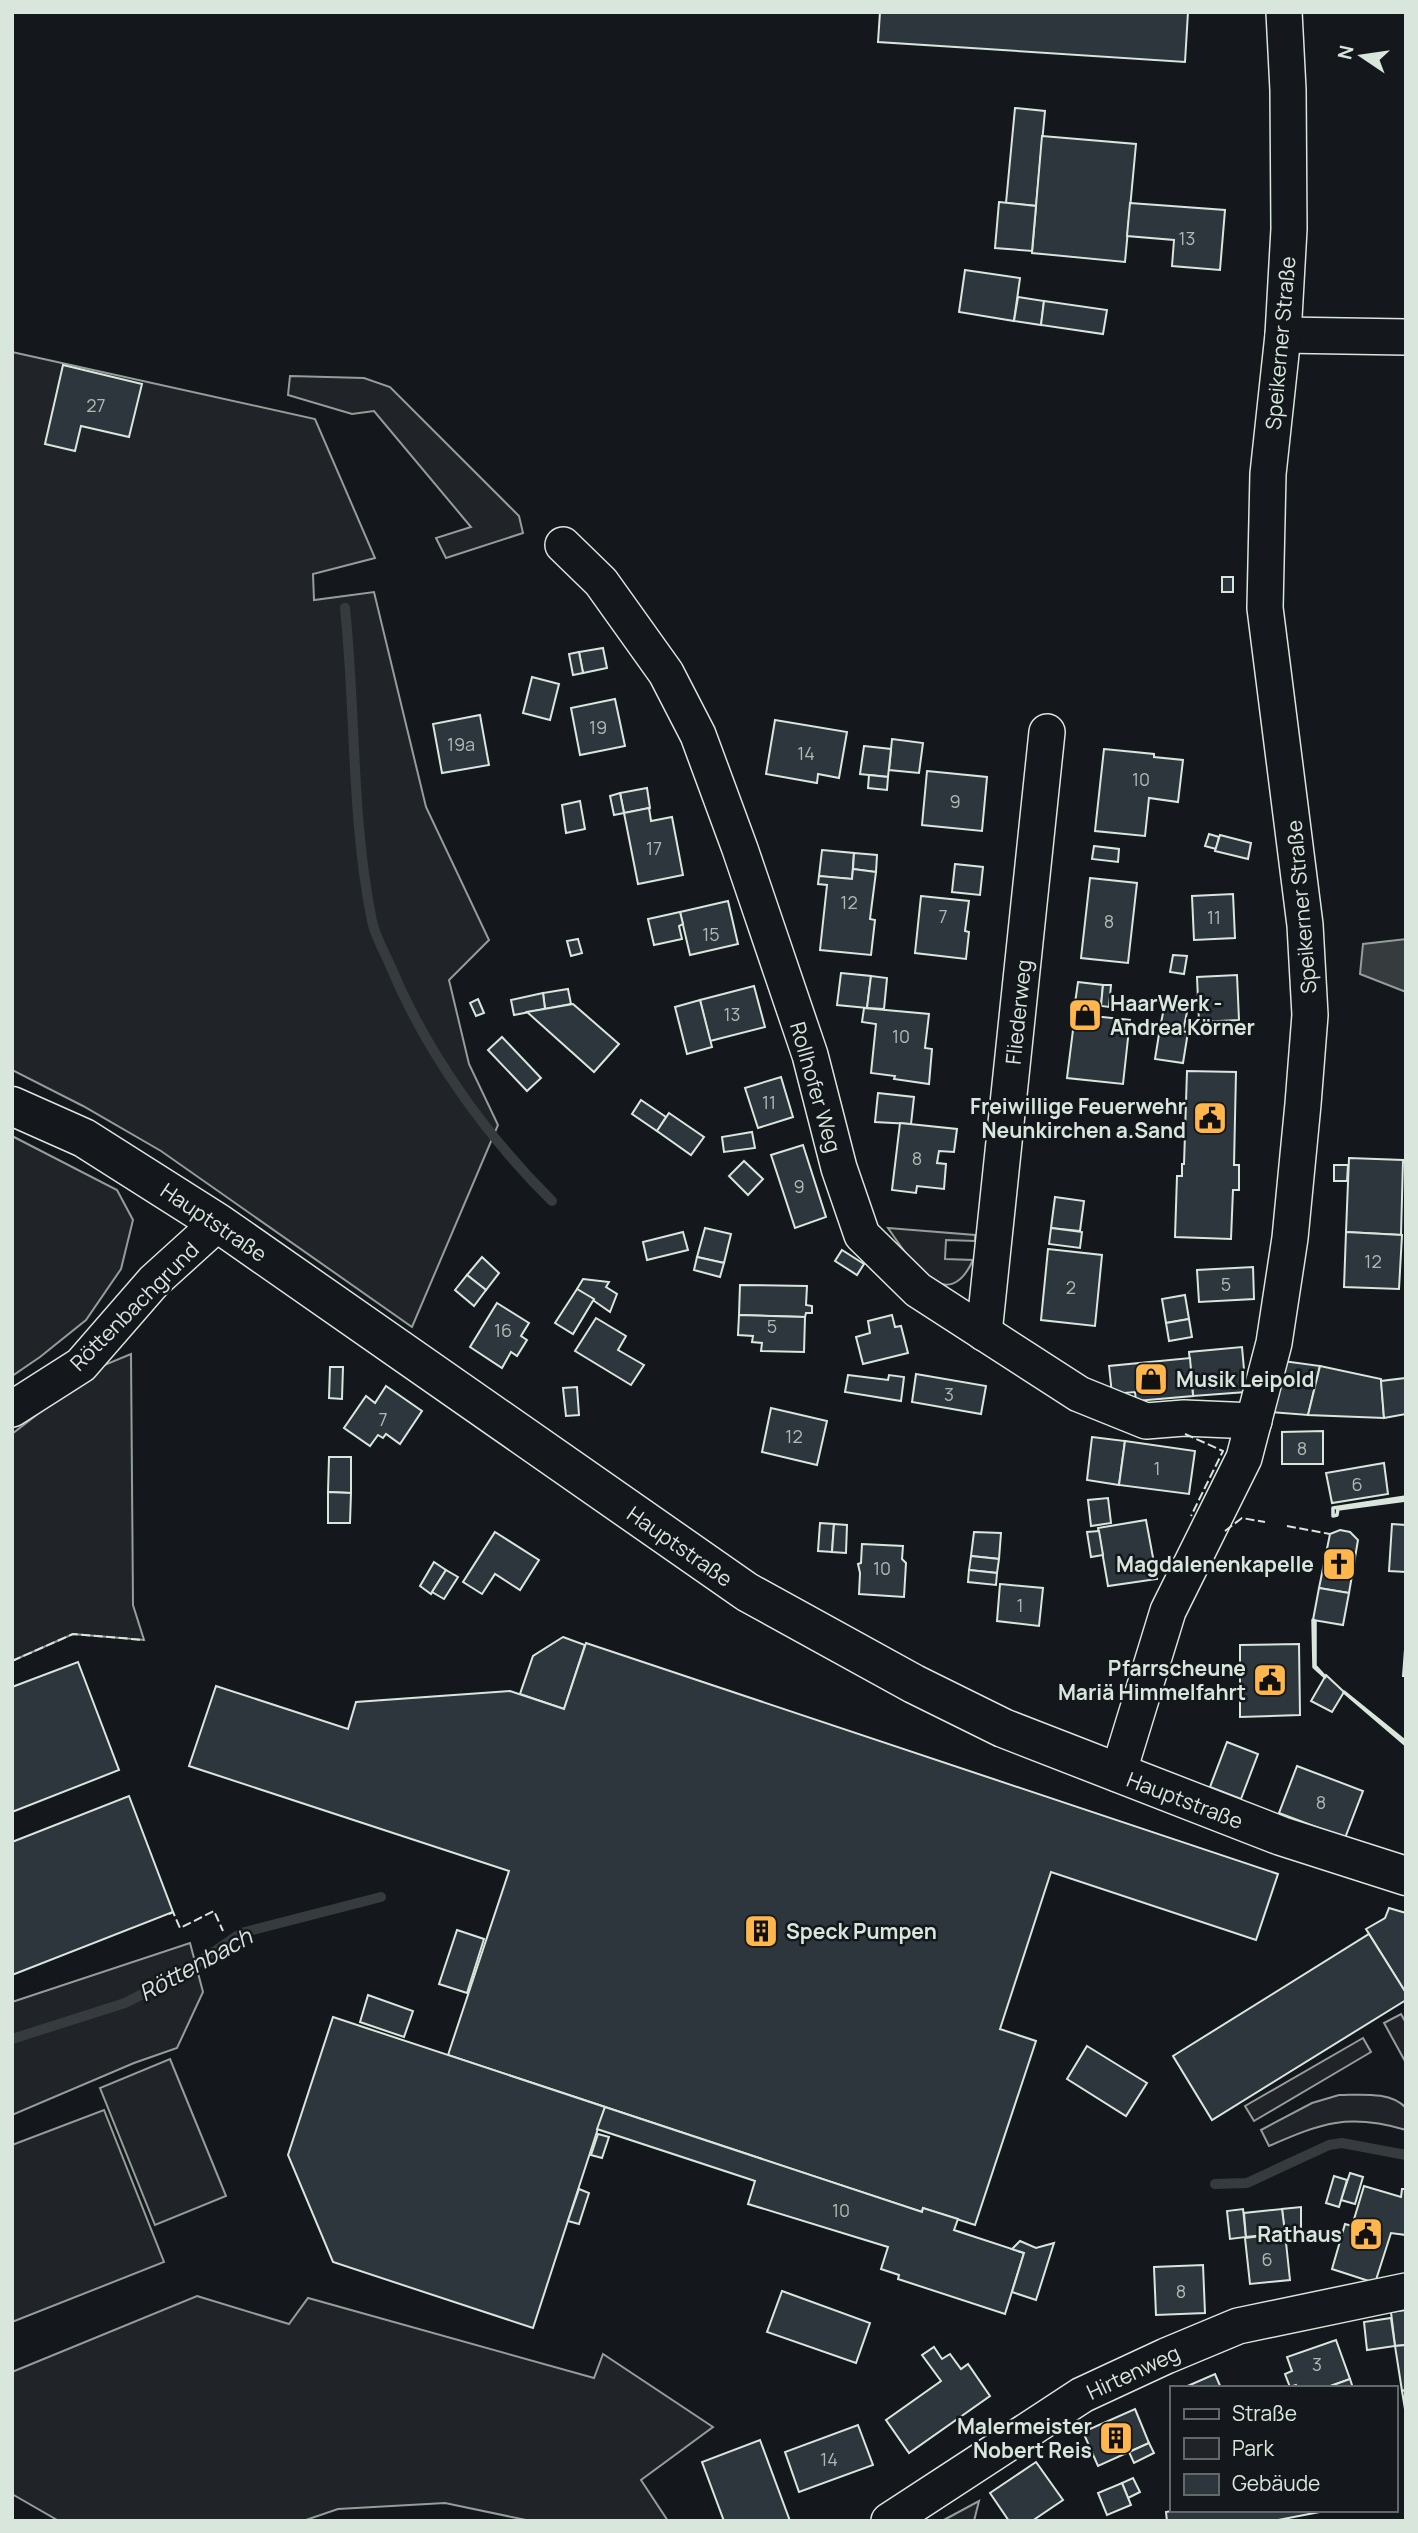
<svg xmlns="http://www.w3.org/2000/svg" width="1418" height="2533" viewBox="0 0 1418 2533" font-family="Manrope,sans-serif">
<rect width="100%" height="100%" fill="#14181c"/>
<!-- green -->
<g fill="#202428" stroke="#939e99" stroke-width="2">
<polygon points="12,352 315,419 375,558 313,574 314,600 374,592 426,807 489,940 449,980 469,1064 498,1125 412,1327 161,1151 83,1106 12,1070"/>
<polygon points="290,376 364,378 390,387 519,516 523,533 446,558 436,538 471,527 374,411 352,414 288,395"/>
<polygon points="12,1136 117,1190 133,1220 121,1269 86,1320 40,1357 12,1376"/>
<path d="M888,1228L975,1235V1241L946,1240L945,1259L973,1260C946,1320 907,1255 888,1228Z"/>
<polygon points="131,1354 133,1605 144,1640 73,1634 12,1661 12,1434 97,1368"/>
<polygon points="190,1943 203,1992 177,2048 134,2063 12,2115 12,2002"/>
<polygon points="1401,2014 1406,2023 1406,2063 1384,2023"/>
<polygon points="1363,2038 1371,2052 1254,2121 1245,2106"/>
<polygon points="170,2059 226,2196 155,2225 100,2088"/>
<path d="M1339,2095C1360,2095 1391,2091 1406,2108V2130C1348,2113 1322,2123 1269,2146L1261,2130L1312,2103Z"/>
<polygon points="104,2110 164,2262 12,2322 12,2145"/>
<polygon points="197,2296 289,2324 308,2298 594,2378 603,2354 713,2427 641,2480 668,2521 531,2521 445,2503 338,2509 303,2521 59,2521 12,2494 12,2372"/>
<polygon points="979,2501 974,2521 942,2521"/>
</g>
<!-- water -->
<polygon fill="#363b3e" stroke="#939e99" stroke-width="2" points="1406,939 1406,992 1360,974 1363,944"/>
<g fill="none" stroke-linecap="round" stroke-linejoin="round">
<!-- stream -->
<g stroke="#363b3e" stroke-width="10">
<path d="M345,608C356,712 351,818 372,921C375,936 384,951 390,965C425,1050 486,1136 552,1201"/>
<polyline points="12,2039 125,2003 183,1973 241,1933 381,1897"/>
<polyline points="1215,2184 1247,2183 1329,2145 1342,2143 1406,2155"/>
</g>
</g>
<!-- building -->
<g fill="#2c363c" stroke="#d8e6dc" stroke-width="2">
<polygon points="880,12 1188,12 1185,62 878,42"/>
<polygon points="1015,108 1045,111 1036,206 1006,203"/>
<polygon points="1042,136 1136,144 1125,262 1032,253"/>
<polygon points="999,202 1036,206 1032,251 995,248"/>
<polygon points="1130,203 1225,210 1220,270 1172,266 1174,240 1127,236"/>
<polygon points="965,270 1020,278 1014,321 959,312"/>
<polygon points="1018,297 1044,301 1041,325 1014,321"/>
<polygon points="1044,301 1107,310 1103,334 1041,325"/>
<polygon points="63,365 142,384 129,437 81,426 75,451 45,444"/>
<rect x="1222" y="577" width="11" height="15"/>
<polygon points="603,648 607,668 583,673 579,652"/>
<polygon points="579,652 583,673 573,675 569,654"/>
<polygon points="532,677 559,684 550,720 523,713"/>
<polygon points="615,699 625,746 580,755 571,708"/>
<polygon points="480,715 489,765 442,773 433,724"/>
<polygon points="775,720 847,732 839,778 818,774 817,783 766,774"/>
<polygon points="892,739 923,743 919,773 889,770"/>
<polygon points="864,746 891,749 888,777 860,774"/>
<polygon points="1104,749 1154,754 1154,757 1183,760 1178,802 1149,798 1145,836 1095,831"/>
<polygon points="927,771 987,777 982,831 922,825"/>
<polygon points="869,775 888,777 887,790 868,788"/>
<polygon points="647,788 650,808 624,813 620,793"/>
<polygon points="620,793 624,813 614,815 610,796"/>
<polygon points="580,801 585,829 566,833 562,805"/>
<polygon points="649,808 651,821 672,817 683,875 638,884 624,813"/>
<polygon points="1209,834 1219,837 1216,849 1205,846"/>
<polygon points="1220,835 1251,843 1248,859 1215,851"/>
<polygon points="1094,846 1119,849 1118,862 1092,859"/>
<polygon points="822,850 854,853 852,879 819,876"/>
<polygon points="854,853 877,855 876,872 853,869"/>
<polygon points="955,864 983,867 980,895 952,892"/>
<polygon points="853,869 876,872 870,919 875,920 871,955 820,950 827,885 818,884 819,876 852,879"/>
<polygon points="1090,878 1137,883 1128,963 1081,958"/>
<polygon points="1233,894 1235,938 1194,940 1192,896"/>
<polygon points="921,896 969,901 965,931 969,932 966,959 915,953"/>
<polygon points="728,901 738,944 690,955 680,912"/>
<polygon points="680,912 683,924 679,926 682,939 654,945 648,919"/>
<polygon points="578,939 582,953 571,956 567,941"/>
<polygon points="1173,955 1187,956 1184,974 1170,972"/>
<polygon points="841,973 871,976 867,1008 837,1005"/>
<polygon points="1237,975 1239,1020 1199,1022 1197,977"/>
<polygon points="871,976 887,978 884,1009 867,1008"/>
<polygon points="1078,982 1103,985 1101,1006 1075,1003"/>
<polygon points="1103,985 1111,985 1109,1007 1101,1006"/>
<polygon points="754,986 765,1027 710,1041 700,1000"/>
<polygon points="568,989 571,1004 545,1009 543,993"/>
<polygon points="543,993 545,1009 514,1015 511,1000"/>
<polygon points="478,999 484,1013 476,1016 470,1003"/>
<polygon points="700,1000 712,1047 687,1054 675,1007"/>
<polygon points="573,1004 619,1044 594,1072 527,1012"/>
<polygon points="864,1008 929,1014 925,1048 932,1049 929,1084 894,1079 895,1076 871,1073 876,1024 862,1022"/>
<polygon points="1164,1008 1187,1012 1183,1031 1160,1028"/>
<polygon points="1075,1014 1130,1020 1123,1084 1067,1078"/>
<polygon points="1160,1028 1188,1032 1183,1063 1155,1059"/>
<polygon points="502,1037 541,1078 527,1091 488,1050"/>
<polygon points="1187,1071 1236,1072 1234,1165 1239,1165 1239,1190 1233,1190 1231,1239 1175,1237 1177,1176 1182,1176 1182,1164 1184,1164"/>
<polygon points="781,1077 793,1117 758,1128 745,1088"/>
<polygon points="878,1093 914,1097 911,1124 875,1122"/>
<polygon points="641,1100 666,1117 657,1131 632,1114"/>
<polygon points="669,1113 704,1137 691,1155 657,1131"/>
<polygon points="900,1123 957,1129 954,1152 939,1151 937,1163 946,1164 944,1189 917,1186 916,1193 892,1190"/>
<polygon points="752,1132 755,1148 724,1152 722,1137"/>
<polygon points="803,1145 826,1217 795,1228 771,1155"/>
<polygon points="1349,1158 1403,1160 1401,1235 1346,1232"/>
<polygon points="744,1161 763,1179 748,1195 729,1176"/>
<polygon points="1334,1165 1348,1165 1347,1181 1334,1181"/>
<polygon points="1055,1197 1084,1201 1080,1231 1051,1228"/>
<polygon points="705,1228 731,1234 724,1263 697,1257"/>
<polygon points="1051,1228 1082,1232 1080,1248 1049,1244"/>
<polygon points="683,1232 688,1250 647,1260 643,1242"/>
<polygon points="1346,1232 1402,1235 1399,1289 1344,1287"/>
<polygon points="1048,1249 1102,1255 1095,1326 1041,1320"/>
<polygon points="842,1250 864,1264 857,1275 835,1261"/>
<polygon points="482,1257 499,1273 486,1290 467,1275"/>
<polygon points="697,1257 724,1263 720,1277 694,1270"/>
<polygon points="1253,1267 1254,1299 1199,1302 1197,1270"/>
<polygon points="467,1275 486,1290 474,1306 455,1290"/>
<polygon points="583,1279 609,1282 606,1287 617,1294 610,1312 577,1289"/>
<polygon points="740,1285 807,1286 806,1305 812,1306 812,1313 806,1313 805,1317 739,1315"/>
<polygon points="577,1289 594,1299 573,1334 555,1323"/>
<polygon points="1185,1295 1189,1319 1166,1323 1162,1299"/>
<polygon points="497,1303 529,1323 521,1336 527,1340 517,1356 511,1352 502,1368 470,1347"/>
<polygon points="739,1315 805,1317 804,1352 761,1351 762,1343 752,1342 753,1336 738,1335"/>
<polygon points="892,1315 895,1327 901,1326 908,1353 863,1364 856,1337 870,1333 868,1321"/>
<polygon points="596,1318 626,1336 618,1350 644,1365 631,1385 575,1351"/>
<polygon points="1189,1319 1192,1337 1169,1341 1166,1323"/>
<polygon points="1242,1347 1246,1392 1193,1396 1189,1352"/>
<polygon points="1190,1358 1193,1396 1136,1401 1135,1392 1112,1394 1109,1366"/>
<polygon points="1283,1361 1320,1366 1308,1415 1270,1412"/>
<polygon points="1320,1366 1381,1379 1384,1418 1308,1415"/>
<polygon points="330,1367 343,1367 342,1399 329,1398"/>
<polygon points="916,1374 986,1386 981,1414 912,1402"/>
<polygon points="848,1375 888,1380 889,1375 904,1377 901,1401 845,1392"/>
<polygon points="1406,1378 1406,1414 1384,1418 1381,1381"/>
<polygon points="386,1386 422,1411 400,1444 386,1434 383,1438 378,1435 370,1446 344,1428 366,1396 375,1403"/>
<polygon points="577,1387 579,1415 566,1416 563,1388"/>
<polygon points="771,1408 827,1421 817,1465 762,1452"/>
<polygon points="1323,1431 1323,1464 1282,1464 1282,1432"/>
<polygon points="1092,1437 1125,1441 1119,1485 1087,1480"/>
<polygon points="1125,1441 1195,1451 1189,1494 1119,1485"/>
<polygon points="329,1457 351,1457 351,1493 328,1492"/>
<polygon points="1384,1463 1388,1494 1332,1503 1326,1473"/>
<polygon points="328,1492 351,1493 350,1523 328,1523"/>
<polygon points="1108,1498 1111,1523 1091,1526 1088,1500"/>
<polygon points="1146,1520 1157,1579 1108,1586 1098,1528"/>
<polygon points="820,1523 834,1524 832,1552 818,1551"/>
<polygon points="834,1524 847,1525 846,1553 832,1552"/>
<polygon points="1392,1524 1406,1525 1406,1572 1389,1571"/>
<polygon points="1340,1530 1350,1532 1358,1540 1349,1593 1319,1588 1330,1534"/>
<polygon points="1099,1531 1103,1555 1091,1557 1087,1532"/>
<polygon points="495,1532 539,1560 520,1590 495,1574 482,1594 463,1582"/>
<polygon points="974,1532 1001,1533 999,1559 971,1556"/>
<polygon points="862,1544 903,1546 902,1559 906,1563 904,1597 859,1594 860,1573 858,1564 861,1563"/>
<polygon points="971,1556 999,1559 997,1573 969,1570"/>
<polygon points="434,1562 446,1570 431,1594 420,1586"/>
<polygon points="446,1570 458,1577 444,1599 432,1592"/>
<polygon points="969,1570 997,1573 996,1585 968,1582"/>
<polygon points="1000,1584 1043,1588 1039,1626 997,1621"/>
<polygon points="1319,1588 1349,1593 1343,1625 1313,1620"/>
<polygon points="1406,1636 1406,1676 1403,1676"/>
<polygon points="563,1637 585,1645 564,1709 520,1694 533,1656"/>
<polygon points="586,1643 1278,1874 1256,1940 1051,1872 1000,2029 1036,2041 975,2225 923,2208 922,2212 448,2055 509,1871 189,1766 216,1686 348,1729 356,1702 510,1691 564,1709"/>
<polygon points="1299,1644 1300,1715 1240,1717 1240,1645"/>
<polygon points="78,1662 119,1770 12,1812 12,1687"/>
<polygon points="1326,1675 1344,1692 1332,1712 1311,1701"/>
<polygon points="1227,1742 1258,1754 1241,1799 1210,1787"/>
<polygon points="1297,1766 1363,1791 1345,1838 1279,1813"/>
<polygon points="129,1796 173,1912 12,1975 12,1842"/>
<polygon points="1389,1908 1406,1913 1406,1993 1366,1929 1385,1918"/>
<polygon points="457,1930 484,1939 467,1993 439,1984"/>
<polygon points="1369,1934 1406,1993 1406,2000 1212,2120 1173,2056"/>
<polygon points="368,1995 413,2011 404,2037 360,2022"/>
<polygon points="333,2017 605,2107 533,2328 333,2262 288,2155"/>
<polygon points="1087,2046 1147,2083 1126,2116 1067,2079"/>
<polygon points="605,2107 922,2212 923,2208 958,2219 954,2230 1024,2253 1005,2314 898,2279 899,2275 881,2269 888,2247 748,2204 755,2181 597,2129"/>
<polygon points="598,2134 609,2137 602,2158 591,2155"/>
<polygon points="1350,2173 1363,2177 1355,2204 1341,2200"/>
<polygon points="1334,2176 1347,2180 1339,2207 1326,2203"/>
<polygon points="1364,2186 1401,2197 1402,2189 1406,2189 1406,2235 1391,2233 1375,2283 1332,2269 1345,2224 1352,2226"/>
<polygon points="579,2189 589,2193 579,2224 568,2221"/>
<polygon points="1301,2207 1301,2233 1285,2233 1282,2209"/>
<polygon points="1243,2209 1246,2237 1230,2239 1227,2211"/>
<polygon points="1282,2209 1285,2233 1246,2237 1244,2213"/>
<polygon points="1285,2233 1290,2280 1250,2284 1245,2238"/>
<polygon points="1020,2241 1036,2248 1054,2243 1036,2300 1012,2292 1024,2253 1012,2249"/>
<polygon points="1203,2265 1205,2313 1156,2315 1154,2267"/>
<polygon points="782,2291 870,2323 856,2363 767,2332"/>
<polygon points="1406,2310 1406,2345 1395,2346 1391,2312"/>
<polygon points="1391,2318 1395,2346 1367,2350 1364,2322"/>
<polygon points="1336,2340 1350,2379 1325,2388 1298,2388 1296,2385 1290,2387 1285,2374 1292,2371 1287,2357"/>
<polygon points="1406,2345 1406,2390 1402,2391 1395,2346"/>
<polygon points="934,2347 942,2359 950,2354 961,2369 968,2364 990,2396 909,2453 886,2420 941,2381 922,2355"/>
<polygon points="1215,2374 1221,2388 1183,2388"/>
<polygon points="1350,2379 1353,2388 1325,2388"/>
<polygon points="1406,2390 1406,2415 1402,2391"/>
<polygon points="1135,2409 1149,2443 1098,2466 1083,2432"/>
<polygon points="858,2425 873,2465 799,2492 785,2452"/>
<polygon points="760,2440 790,2521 724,2521 702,2462"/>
<polygon points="1149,2443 1154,2453 1134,2463 1129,2452"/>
<polygon points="1036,2462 1063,2500 1032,2521 1009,2521 990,2493"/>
<polygon points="1133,2478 1140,2492 1128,2498 1122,2483"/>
<polygon points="1122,2483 1131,2505 1107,2515 1098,2493"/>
<polygon points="1177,2510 1330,2510 1273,2521 1167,2521 1166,2512"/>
</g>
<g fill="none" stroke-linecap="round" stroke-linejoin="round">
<!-- minor casing -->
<g stroke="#d8e6dc" stroke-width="38">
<g id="minor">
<polyline points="1283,335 1406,337"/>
<polyline points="563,545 601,582 666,673 698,735 740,849 810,1055 839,1168 862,1235 918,1290 1079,1394 1146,1421 1184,1418 1254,1421"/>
<polyline points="984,1333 1047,732"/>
<polyline points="12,1409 81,1365 154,1281 218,1223"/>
<polyline points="1118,1774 1168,1611 1244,1458 1274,1343 1290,1238 1303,1104 1310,1015 1305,925 1265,608 1268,474 1283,335 1289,229 1288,90 1284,12"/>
<polyline points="889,2521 1082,2395 1166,2356 1238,2326 1406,2291"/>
</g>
</g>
<!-- major casing -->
<g stroke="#d8e6dc" stroke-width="41">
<polyline id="major" points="12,1106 84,1138 218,1223 747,1592 914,1684 1003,1728 1281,1836 1406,1876"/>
</g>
<!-- minor -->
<use href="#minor" stroke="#14181c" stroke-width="35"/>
<!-- major -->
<use href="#major" stroke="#14181c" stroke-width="38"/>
<!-- fence -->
<g stroke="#d8e6dc" stroke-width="2" stroke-dasharray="9 3.5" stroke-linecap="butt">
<polyline points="1185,1434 1223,1451 1191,1516"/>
<polyline points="1287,1526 1330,1534"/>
<polyline points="1225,1531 1242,1518 1265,1522"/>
<polyline points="12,1661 73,1634 144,1640"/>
<polyline points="169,1914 173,1912 180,1928 214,1911 223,1931"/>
</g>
<!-- wall -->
<g stroke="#d8e6dc" stroke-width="3.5">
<polyline points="1406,1497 1333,1508 1333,1516 1337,1515 1338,1509 1406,1500"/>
<polygon points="1313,1620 1315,1621 1315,1666 1325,1677 1314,1667"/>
<polyline points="1406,1742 1344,1692 1406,1745"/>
</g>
</g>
<!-- icons -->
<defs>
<g id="shop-square" transform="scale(1.75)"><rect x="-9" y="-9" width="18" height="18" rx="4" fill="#ffb74d" stroke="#14181c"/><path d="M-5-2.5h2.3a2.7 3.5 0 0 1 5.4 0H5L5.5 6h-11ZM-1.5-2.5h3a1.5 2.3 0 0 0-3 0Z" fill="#111"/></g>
<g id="civic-square" transform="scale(1.75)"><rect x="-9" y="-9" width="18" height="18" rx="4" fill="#ffb74d" stroke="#14181c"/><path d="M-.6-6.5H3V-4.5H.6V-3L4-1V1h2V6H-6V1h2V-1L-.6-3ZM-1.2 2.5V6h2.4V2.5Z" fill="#111"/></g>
<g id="church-square" transform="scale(1.75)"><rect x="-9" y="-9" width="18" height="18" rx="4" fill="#ffb74d" stroke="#14181c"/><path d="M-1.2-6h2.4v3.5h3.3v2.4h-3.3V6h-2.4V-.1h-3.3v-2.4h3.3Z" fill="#111"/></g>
<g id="building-square" transform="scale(1.75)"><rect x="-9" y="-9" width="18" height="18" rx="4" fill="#ffb74d" stroke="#14181c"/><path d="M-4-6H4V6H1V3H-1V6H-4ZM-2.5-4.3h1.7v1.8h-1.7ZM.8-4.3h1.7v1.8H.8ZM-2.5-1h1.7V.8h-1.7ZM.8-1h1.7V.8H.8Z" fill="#111"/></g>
</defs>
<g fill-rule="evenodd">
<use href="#shop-square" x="1085" y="1015"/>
<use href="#civic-square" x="1210" y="1118"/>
<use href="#shop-square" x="1151" y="1379"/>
<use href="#church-square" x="1339" y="1564"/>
<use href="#civic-square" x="1270" y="1680"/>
<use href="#building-square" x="761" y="1931"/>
<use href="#civic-square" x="1366" y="2234"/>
<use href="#building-square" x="1116" y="2438"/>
</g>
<g text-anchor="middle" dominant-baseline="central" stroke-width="5" stroke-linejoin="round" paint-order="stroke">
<!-- number labels -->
<g font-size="18" fill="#adbab4">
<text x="1187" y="238">13</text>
<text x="96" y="405">27</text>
<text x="598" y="727">19</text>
<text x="461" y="744">19a</text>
<text x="806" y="753">14</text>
<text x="1141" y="779">10</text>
<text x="955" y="801">9</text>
<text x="654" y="848">17</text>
<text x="849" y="902">12</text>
<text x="943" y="916">7</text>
<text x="1214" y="917">11</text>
<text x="1109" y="921">8</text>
<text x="711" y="934">15</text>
<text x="732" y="1014">13</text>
<text x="901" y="1036">10</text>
<text x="769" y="1102">11</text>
<text x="917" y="1158">8</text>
<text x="799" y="1186">9</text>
<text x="1373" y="1261">12</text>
<text x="1226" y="1284">5</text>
<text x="1071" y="1287">2</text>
<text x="772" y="1326">5</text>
<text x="503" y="1330">16</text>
<text x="949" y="1394">3</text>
<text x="383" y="1419">7</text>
<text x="794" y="1436">12</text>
<text x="1302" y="1448">8</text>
<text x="1157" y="1468">1</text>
<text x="1357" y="1484">6</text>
<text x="882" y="1568">10</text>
<text x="1020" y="1605">1</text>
<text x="1321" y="1802">8</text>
<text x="841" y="2210">10</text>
<text x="1267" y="2259">6</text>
<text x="1181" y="2291">8</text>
<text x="1317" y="2364">3</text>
<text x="829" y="2459">14</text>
</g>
<!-- street labels -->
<g font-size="21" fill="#d8e6dc" stroke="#14181c">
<text transform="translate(1280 343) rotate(-85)">Speikerner Straße</text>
<text transform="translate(1301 907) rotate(-95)">Speikerner Straße</text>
<text transform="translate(1018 1012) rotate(-84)">Fliederweg</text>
<text transform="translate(816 1087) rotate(74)">Rollhofer Weg</text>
<text transform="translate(214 1222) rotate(34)">Hauptstraße</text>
<text transform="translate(134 1306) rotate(-45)">Röttenbachgrund</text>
<text transform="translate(680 1546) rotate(35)">Hauptstraße</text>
<text transform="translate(1185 1800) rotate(21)">Hauptstraße</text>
<text transform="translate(1133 2372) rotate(-25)">Hirtenweg</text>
</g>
<!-- poi labels -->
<g font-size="21" font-weight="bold" fill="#d8e6dc" stroke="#14181c" text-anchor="end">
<text x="1110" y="1003" text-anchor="start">HaarWerk -<tspan x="1110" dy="24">Andrea Körner</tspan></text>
<text x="1186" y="1106">Freiwillige Feuerwehr<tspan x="1186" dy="24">Neunkirchen a.Sand</tspan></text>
<text x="1176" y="1379" text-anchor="start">Musik Leipold</text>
<text x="1314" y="1564">Magdalenenkapelle</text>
<text x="1246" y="1668">Pfarrscheune<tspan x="1246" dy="24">Mariä Himmelfahrt</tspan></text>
<text x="786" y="1931" text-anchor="start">Speck Pumpen</text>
<text x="1342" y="2234">Rathaus</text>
<text x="1092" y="2426">Malermeister<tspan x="1092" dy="24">Nobert Reis</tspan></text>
</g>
<!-- water labels -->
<g font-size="23" font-style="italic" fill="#d8e6dc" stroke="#14181c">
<text transform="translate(195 1964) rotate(-29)">Röttenbach</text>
</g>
</g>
<!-- border -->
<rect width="1418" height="2533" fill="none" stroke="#d8e6dc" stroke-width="28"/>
<!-- legend -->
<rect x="1170" y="2386" width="228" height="126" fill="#14181c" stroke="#626a69" stroke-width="2"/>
<rect x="1184" y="2409" width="35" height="10" fill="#14181c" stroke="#626a69" stroke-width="2"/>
<text x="1232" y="2421" font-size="21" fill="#d8e6dc">Straße</text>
<rect x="1184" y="2438" width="35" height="21" fill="#202428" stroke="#626a69" stroke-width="2"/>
<text x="1232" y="2456" font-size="21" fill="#d8e6dc">Park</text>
<rect x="1184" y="2474" width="35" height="21" fill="#2c363c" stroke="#626a69" stroke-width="2"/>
<text x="1232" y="2491" font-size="21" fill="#d8e6dc">Gebäude</text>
<!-- north arrow -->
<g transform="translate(1362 56) rotate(283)" stroke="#14181c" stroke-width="5" paint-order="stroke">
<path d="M0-5L12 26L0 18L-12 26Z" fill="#d8e6dc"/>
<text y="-10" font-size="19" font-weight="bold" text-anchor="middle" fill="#d8e6dc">N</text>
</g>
</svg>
